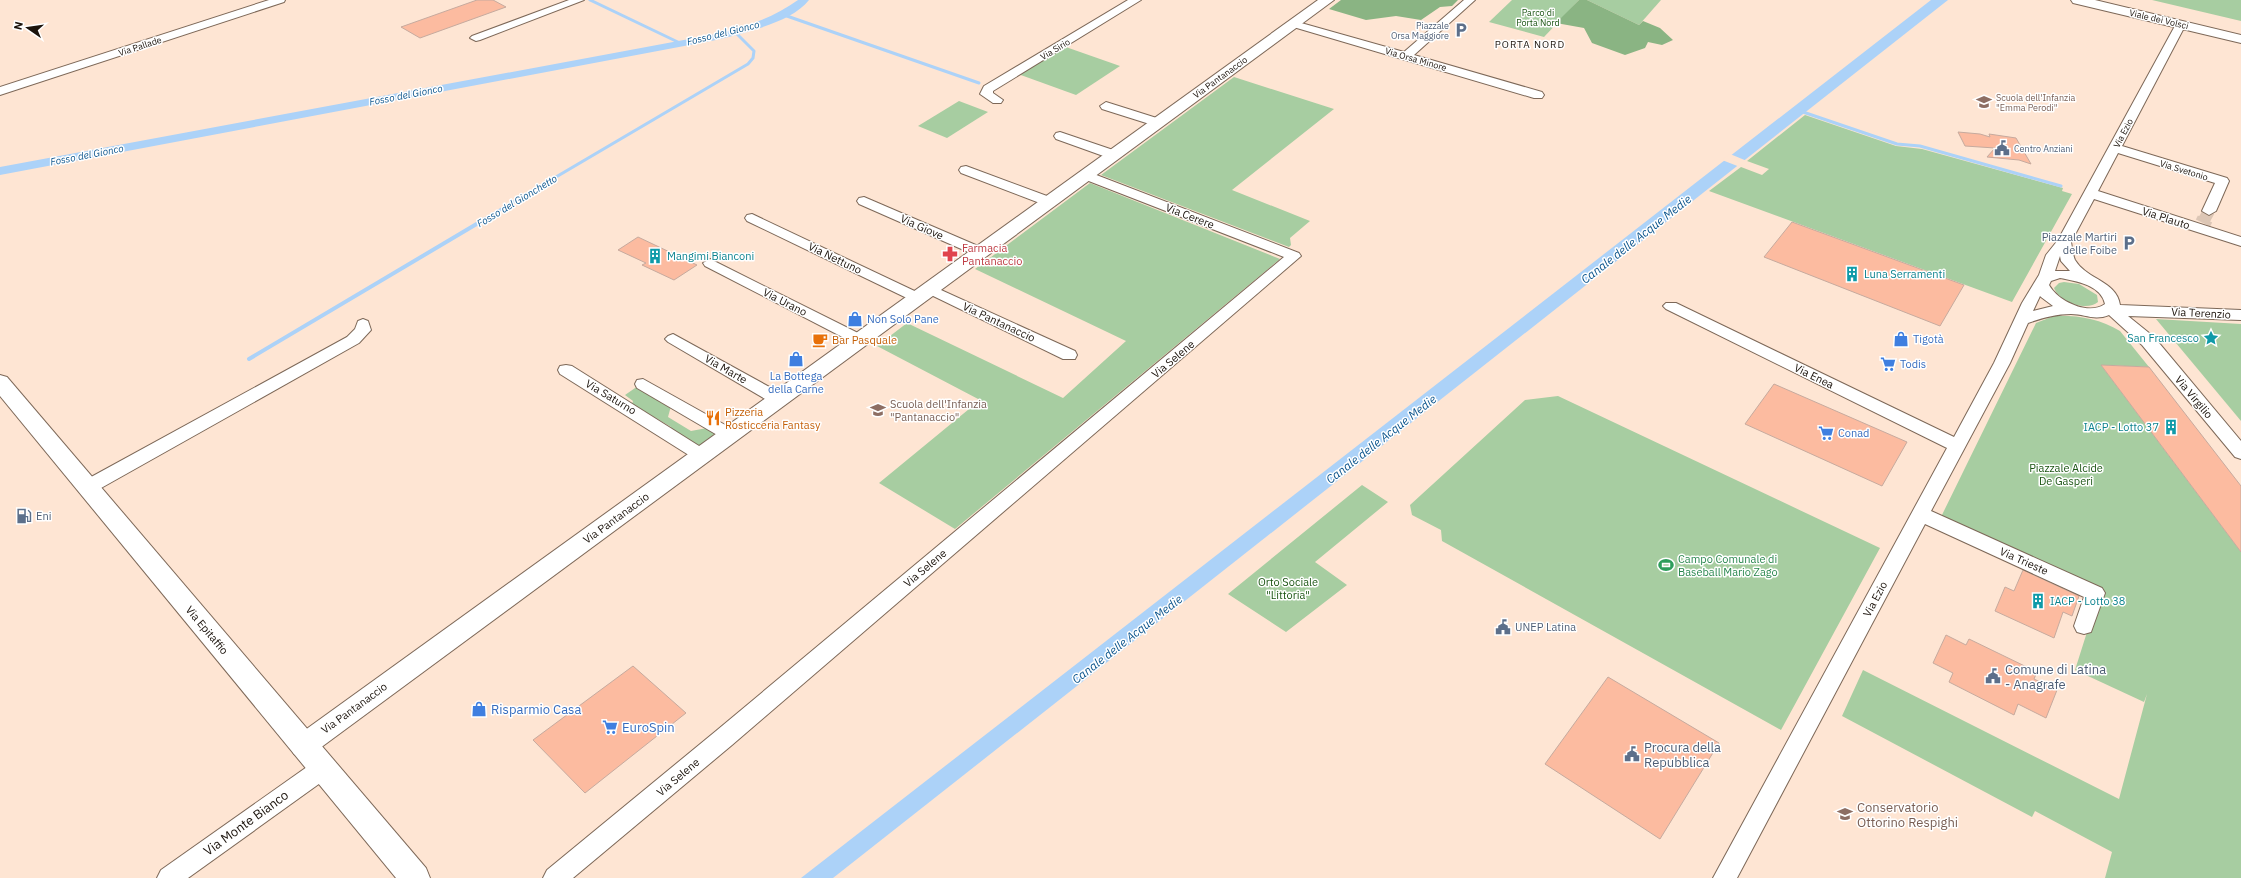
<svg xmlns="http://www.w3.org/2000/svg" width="2241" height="878" viewBox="0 0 2241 878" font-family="'IBM Plex Sans',sans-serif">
<rect width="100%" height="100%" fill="#fee5d3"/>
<!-- green -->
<g fill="#a7cda1">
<polygon points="1512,0 1579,0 1544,37 1489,22"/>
<polygon points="1587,0 1661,0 1639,25"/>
<polygon points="2152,0 2241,0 2241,21"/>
<polygon points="1063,46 1120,66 1076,95 1018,74"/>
<polygon points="1234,77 1334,109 1232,190 1310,221 1290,238 1291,245 1289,247 1101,175"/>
<polygon points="959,101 988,112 947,138 918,126"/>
<polygon points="1805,115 1896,146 1922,149 2063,188 2062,191 2072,194 2012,302 1709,191 1741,167 1762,175 1769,169 1747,161"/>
<polygon points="1090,183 1280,259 955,529 879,483 980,400 877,346 907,323 1063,398 1126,341 975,269"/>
<path d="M2064,282L2079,284L2097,295L2098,302C2087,312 2059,302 2054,288L2059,283Z"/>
<path d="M2054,316C2077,315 2100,319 2120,331L2149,367L2101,365L2241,552V878H2105L2112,852L2035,811L2032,817L1842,716L1863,670L2119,799L2147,694L2144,702L2075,670L2100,591L1940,519L2036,323Z"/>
<polygon points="2156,319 2241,324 2241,421"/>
<polygon points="638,386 671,406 668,417 691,431 707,428 716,433 696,448 671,431 671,427 632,404 633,401 625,395"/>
<polygon points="1558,396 1880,548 1781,730 1442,541 1441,530 1412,515 1410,505 1525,400"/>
<polygon points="1362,485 1388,502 1315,562 1347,585 1286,632 1228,594"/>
</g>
<!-- forest -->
<g fill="#8ab483">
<polygon points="1341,0 1458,0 1452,6 1440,7 1421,20 1396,16 1366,20 1329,9"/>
<polygon points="1579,0 1587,0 1639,25 1643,21 1660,28 1673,40 1662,45 1648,42 1645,48 1625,55 1592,43 1584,28 1556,23"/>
</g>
<!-- water -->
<polygon fill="#acd2f8" points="1931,0 1948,0 833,878 801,878"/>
<!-- pier -->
<polygon fill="#fee5d3" points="1730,154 1747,161 1740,167 1722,160"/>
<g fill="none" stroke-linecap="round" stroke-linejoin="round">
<!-- stream-far1 -->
<g stroke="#acd2f8" stroke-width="3">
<polyline points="590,0 682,44"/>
<polyline points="784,15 979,83"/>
<polyline points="1800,111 1897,144 1920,146 2061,186"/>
<polyline points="483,220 748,64 753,58 754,51 735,32"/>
</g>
<!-- stream -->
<polyline stroke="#acd2f8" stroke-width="4" points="249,359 485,219"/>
<!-- canal -->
<path fill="#acd2f8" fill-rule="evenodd" d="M798,0H809C791,23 743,33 716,40L0,175V167L716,34C745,27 773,18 798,0Z"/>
</g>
<!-- building -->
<g fill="#fcbba0" stroke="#c6aa9e">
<polygon points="477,0 493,0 506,7 420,38 401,27"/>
<polygon points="1958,132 1980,134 1990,137 1989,134 2016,138 2031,164 2019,160 1987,157 1995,148 1965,146"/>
<polygon points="1792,222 1964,285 1940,326 1764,257"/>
<polygon points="638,237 697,265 674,280 642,265 646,263 618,250"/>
<polygon points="2101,365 2149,367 2241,486 2241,552"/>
<polygon points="1774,384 1907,442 1882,486 1745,424"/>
<polygon points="2023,570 2079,596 2072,616 2063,612 2054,638 1995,611 2005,587 2014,591"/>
<polygon points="1946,635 1966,645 1969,639 2037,672 2034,679 2057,690 2046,718 2018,704 2014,715 1949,682 1953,673 1933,663"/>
<polygon points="633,666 686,713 585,793 533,740"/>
<polygon points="1608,677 1719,743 1660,839 1545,764"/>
</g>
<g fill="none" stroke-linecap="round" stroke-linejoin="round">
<!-- minor-tunnel-far1 -->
<polyline stroke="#dcc6b5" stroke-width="12" stroke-dasharray="12 6" stroke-linecap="butt" points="2204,220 2209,211"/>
<!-- minor-tunnel -->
<polyline stroke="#dcc6b5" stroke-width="16" stroke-dasharray="16 8" stroke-linecap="butt" points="2203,223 2205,219"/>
<!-- minor casing -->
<g stroke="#7d6858" stroke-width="2">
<g id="minor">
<polygon points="269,0 285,0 284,2 0,95 0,87"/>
<polygon points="569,0 584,0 480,40 476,41 470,38 472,36"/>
<polygon points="1128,0 1141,0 993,91 993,93 1003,100 1001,103 993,103 980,94 984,86"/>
<polygon points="1464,0 1475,0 1414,55 1542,92 1544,95 1542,98 1534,98 1290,26 1289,24 1294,21 1404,52"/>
<path d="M2181,21L2186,24L2122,146L2227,178L2229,181L2216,211L2209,215L2202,211L2215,183L2118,153L2098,191L2241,237V246L2094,199L2071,242C2072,247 2073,256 2075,260C2087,280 2117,281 2120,305L2241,310V320L2128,316L2154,337L2241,441V459L2235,457L2142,345L2109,315C2094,321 2085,314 2071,314C2056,314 2042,318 2028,323L2010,363L1931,511L2102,588L2105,593L2091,632L2084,634L2077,632L2074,626L2084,597L1925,524L1737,878H1713L1947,448L1666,309L1663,306L1666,303H1676L1954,437L1994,363L2022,303L2039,275L2046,255L2058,240L2176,24ZM2060,256L2061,261L2070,271H2055ZM2060,278C2076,281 2101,285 2105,304C2088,316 2058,301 2049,285L2051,281ZM2040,296L2041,297L2053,306L2033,311Z"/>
<polygon points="1106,102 1163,120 1165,123 1159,127 1102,109 1100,106"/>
<polygon points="1060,132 1119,152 1120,155 1114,159 1109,158 1056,139 1054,136 1056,133"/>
<polygon points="966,166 1055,199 1057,202 1050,206 1045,205 961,173 959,170 961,167"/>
<polygon points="1086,171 1299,253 1301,256 732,745 573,878 543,878 547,870 716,731 1284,257 1081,178 1079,175"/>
<polygon points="864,197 985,249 987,252 980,256 975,255 859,204 857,201 859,198"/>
<polygon points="752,214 923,295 925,298 923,301 913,301 747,221 745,218 747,215"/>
<polygon points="710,259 866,337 868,340 866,343 854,343 705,266 703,263"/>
<polygon points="930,285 1075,351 1077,355 1075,359 1063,359 925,292 923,289 925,286"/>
<polygon points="363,319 368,321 371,330 359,343 94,492 88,493 82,492 79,487 82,482 347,337 355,329 358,321"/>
<polygon points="673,334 784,395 786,399 784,403 778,405 772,403 668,342 665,339 668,336"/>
<polygon points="566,365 572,366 707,451 710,455 707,459 701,461 695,459 560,374 558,370 560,366"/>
<polygon points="643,379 736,431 738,435 736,439 730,441 724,439 637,388 635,384 637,380"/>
<polygon points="322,759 330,762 333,769 330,776 188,878 157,878 161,870 314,762"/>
</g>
</g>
<!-- tertiary casing -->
<g stroke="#7d6858" stroke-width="2">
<g id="tertiary">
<polygon points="1318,0 1334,0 312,754 303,758 294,754 290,746 294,738"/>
<polygon points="2071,0 2095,0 2241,35 2241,43 2073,3"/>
</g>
</g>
<!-- secondary casing -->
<g stroke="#7d6858" stroke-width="2">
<polygon id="secondary" points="0,375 7,377 426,868 430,878 396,878 0,396"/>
</g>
<!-- minor -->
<use href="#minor" fill="#fff" fill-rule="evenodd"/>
<!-- tertiary -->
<use href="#tertiary" fill="#fff" fill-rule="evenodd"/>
<!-- secondary -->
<use href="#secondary" fill="#fff" fill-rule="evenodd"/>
</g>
<!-- icons -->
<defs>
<g id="parking-bare" transform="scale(1.2)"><path d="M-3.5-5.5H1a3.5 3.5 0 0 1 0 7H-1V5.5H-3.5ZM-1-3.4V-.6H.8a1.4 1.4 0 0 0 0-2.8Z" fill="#5c6f8a" stroke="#fff" stroke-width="2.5" paint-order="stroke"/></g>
<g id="school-bare" transform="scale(1.2)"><path d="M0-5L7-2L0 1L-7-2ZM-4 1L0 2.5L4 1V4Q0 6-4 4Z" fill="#8d6e63" stroke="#fff" stroke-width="2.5" paint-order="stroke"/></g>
<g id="civic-bare" transform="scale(1.2)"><path d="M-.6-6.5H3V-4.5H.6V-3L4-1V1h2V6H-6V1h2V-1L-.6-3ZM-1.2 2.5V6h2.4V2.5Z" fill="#5c6f8a" stroke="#fff" stroke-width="2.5" paint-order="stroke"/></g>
<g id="pharmacy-bare" transform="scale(1.2)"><path d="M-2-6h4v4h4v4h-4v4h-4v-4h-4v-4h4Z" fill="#e0444e" stroke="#fff" stroke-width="2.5" paint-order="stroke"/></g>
<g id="building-bare" transform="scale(1.2)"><path d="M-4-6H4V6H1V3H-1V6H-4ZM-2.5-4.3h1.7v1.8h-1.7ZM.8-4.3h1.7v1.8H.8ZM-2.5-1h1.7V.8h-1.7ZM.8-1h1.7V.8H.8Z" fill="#0f9aa8" stroke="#fff" stroke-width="2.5" paint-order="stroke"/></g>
<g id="shop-bare" transform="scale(1.2)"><path d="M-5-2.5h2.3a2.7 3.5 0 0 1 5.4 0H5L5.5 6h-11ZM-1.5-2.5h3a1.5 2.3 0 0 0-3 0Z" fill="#3f7fe0" stroke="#fff" stroke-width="2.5" paint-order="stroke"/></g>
<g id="sight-bare" transform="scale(1.2)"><path d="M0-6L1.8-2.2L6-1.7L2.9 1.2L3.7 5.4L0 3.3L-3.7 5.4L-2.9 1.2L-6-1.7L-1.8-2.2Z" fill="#0f9aa8" stroke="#fff" stroke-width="2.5" paint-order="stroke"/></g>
<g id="cafe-bare" transform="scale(1.2)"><path d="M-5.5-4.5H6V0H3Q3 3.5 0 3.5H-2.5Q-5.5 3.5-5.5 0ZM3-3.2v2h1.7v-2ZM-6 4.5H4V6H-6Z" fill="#e8710a" stroke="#fff" stroke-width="2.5" paint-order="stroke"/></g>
<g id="supermarket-bare" transform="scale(1.2)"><path d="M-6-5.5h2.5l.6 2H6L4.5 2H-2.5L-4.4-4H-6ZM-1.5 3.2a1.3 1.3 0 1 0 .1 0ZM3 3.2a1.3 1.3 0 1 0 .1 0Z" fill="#3f7fe0" stroke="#fff" stroke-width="2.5" paint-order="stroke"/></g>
<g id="restaurant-bare" transform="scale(1.2)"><path d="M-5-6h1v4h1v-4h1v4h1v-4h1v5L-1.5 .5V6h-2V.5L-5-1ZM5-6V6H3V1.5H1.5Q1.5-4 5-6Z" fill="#e8710a" stroke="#fff" stroke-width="2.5" paint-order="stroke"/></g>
<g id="fuel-bare" transform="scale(1.2)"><path d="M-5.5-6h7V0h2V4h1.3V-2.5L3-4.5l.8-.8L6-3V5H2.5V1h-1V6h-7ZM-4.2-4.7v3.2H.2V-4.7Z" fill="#5c6f8a" stroke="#fff" stroke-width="2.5" paint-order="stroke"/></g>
<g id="stadium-bare" transform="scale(1.2)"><path d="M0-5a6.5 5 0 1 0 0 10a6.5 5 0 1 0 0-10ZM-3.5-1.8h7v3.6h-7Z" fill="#2e9e5b" stroke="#fff" stroke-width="2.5" paint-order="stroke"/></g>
</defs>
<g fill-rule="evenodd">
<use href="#parking-bare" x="1461" y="30"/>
<use href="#school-bare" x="1984" y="102"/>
<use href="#civic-bare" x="2002" y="148"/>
<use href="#parking-bare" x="2129" y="243"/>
<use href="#pharmacy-bare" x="950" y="254"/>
<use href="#building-bare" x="655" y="256"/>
<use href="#building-bare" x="1852" y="274"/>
<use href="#shop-bare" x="855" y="319"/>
<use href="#sight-bare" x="2211" y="338"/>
<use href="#shop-bare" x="1901" y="339"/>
<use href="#cafe-bare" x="820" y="340"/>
<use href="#shop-bare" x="796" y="359"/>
<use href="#supermarket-bare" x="1888" y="364"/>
<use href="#school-bare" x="878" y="410"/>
<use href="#restaurant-bare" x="713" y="418"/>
<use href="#building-bare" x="2171" y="427"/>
<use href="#supermarket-bare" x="1826" y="433"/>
<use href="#fuel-bare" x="24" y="516"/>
<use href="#stadium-bare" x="1666" y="565"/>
<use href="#building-bare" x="2038" y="601"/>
<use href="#civic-bare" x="1503" y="627"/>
<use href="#civic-bare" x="1993" y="676"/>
<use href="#shop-bare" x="479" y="709"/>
<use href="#supermarket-bare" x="610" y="727"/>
<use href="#civic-bare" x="1632" y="754"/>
<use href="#school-bare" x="1845" y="814"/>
</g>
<g text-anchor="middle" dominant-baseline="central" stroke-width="3" stroke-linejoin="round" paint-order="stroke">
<!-- far-park labels -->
<g font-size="9" fill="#1a5412" stroke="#fff">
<text x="1538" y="12">Parco di<tspan x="1538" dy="10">Porta Nord</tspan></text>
</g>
<!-- far-street labels -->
<g font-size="9" fill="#1b130c" stroke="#fff">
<text transform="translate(2159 19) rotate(13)">Viale dei Volsci</text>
<text transform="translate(140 46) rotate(-18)">Via Pallade</text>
<text transform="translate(1055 49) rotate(-31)">Via Sirio</text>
<text transform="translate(1416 59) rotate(16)">Via Orsa Minore</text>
<text transform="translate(1220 77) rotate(-36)">Via Pantanaccio</text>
<text transform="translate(2123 133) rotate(-62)">Via Ezio</text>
<text transform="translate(2184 170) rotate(17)">Via Svetonio</text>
</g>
<!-- far-service labels -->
<g font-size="9" fill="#4e5e75" stroke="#fff" text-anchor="end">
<text x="1449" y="25">Piazzale<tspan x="1449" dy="10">Orsa Maggiore</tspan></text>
<text x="2014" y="148" text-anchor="start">Centro Anziani</text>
</g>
<!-- far-education labels -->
<g font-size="9" fill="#785e54" stroke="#fff" text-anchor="start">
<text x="1996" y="97">Scuola dell'Infanzia<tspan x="1996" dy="10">"Emma Perodi"</tspan></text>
</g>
<!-- far-water labels -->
<g font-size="10" font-style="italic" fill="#0c558d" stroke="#fff">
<text transform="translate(723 33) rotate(-14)">Fosso del Gionco</text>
<text transform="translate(406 95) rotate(-11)">Fosso del Gionco</text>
<text transform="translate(87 155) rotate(-11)">Fosso del Gionco</text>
<text transform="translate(517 201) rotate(-31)">Fosso del Gionchetto</text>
</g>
<!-- far-neighbourhood labels -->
<g font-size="10" letter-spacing="1" fill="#1b130c" stroke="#fff">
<text x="1530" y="44">PORTA NORD</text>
</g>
<!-- street labels -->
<g font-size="11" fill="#1b130c" stroke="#fff">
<text transform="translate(1190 216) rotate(21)">Via Cerere</text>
<text transform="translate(2166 218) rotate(18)">Via Plauto</text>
<text transform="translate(922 227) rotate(24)">Via Giove</text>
<text transform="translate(835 258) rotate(26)">Via Nettuno</text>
<text transform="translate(785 302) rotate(27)">Via Urano</text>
<text transform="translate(2201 313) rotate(3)">Via Terenzio</text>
<text transform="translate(999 322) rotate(25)">Via Pantanaccio</text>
<text transform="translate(1173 359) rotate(-40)">Via Selene</text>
<text transform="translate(726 369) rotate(30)">Via Marte</text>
<text transform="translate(1814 376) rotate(26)">Via Enea</text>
<text transform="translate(611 397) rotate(31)">Via Saturno</text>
<text transform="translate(2194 397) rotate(50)">Via Virgilio</text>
<text transform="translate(616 518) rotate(-36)">Via Pantanaccio</text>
<text transform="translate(2024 561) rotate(24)">Via Trieste</text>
<text transform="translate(925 568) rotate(-40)">Via Selene</text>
<text transform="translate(1875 599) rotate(-62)">Via Ezio</text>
<text transform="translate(207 630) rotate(50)">Via Epitaffio</text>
<text transform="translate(354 708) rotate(-36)">Via Pantanaccio</text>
<text transform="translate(678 777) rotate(-40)">Via Selene</text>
</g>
<!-- service labels -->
<g font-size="11" fill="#4e5e75" stroke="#fff" text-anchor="start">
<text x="2117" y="237" text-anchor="end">Piazzale Martiri<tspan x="2117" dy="13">delle Foibe</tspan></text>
<text x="36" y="516">Eni</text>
<text x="1515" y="627">UNEP Latina</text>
</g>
<!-- health labels -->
<g font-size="11" fill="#be3a42" stroke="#fff" text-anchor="start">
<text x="962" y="248">Farmacia<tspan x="962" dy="13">Pantanaccio</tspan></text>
</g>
<!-- culture labels -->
<g font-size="11" fill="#0d838f" stroke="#fff" text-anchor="start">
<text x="667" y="256">Mangimi Bianconi</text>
<text x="1864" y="274">Luna Serramenti</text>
<text x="2199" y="338" text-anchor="end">San Francesco</text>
<text x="2159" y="427" text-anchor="end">IACP - Lotto 37</text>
<text x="2050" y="601">IACP - Lotto 38</text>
</g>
<!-- shop labels -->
<g font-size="11" fill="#366cbe" stroke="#fff" text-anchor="start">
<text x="867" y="319">Non Solo Pane</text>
<text x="1913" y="339">Tigotà</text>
<text x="1900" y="364">Todis</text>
<text x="796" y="376" text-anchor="middle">La Bottega<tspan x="796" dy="13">della Carne</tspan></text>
<text x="1838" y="433">Conad</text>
</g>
<!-- food labels -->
<g font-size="11" fill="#c56008" stroke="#fff" text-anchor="start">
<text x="832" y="340">Bar Pasquale</text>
<text x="725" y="412">Pizzeria<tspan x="725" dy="13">Rosticceria Fantasy</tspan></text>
</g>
<!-- education labels -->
<g font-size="11" fill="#785e54" stroke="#fff" text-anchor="start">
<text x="890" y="404">Scuola dell'Infanzia<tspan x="890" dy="13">"Pantanaccio"</tspan></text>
</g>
<!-- park labels -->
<g font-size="11" fill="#1a5412" stroke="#fff">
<text x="2066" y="468">Piazzale Alcide<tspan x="2066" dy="13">De Gasperi</tspan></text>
<text x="1288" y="582">Orto Sociale<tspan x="1288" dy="13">"Littoria"</tspan></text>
</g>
<!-- leisure labels -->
<g font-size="11" fill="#27864d" stroke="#fff" text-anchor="start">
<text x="1678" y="559">Campo Comunale di<tspan x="1678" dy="13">Baseball Mario Zago</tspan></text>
</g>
<!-- water labels -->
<g font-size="12" font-style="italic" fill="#0c558d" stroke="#fff">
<text transform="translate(1636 239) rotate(-38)">Canale delle Acque Medie</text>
<text transform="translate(1381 439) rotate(-38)">Canale delle Acque Medie</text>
<text transform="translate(1127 639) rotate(-38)">Canale delle Acque Medie</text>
</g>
<!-- near-service labels -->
<g font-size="13" fill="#4e5e75" stroke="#fff" text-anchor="start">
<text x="2005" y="669">Comune di Latina<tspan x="2005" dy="15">- Anagrafe</tspan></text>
<text x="1644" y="747">Procura della<tspan x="1644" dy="15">Repubblica</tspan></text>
</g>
<!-- near-shop labels -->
<g font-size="13" fill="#366cbe" stroke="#fff" text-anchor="start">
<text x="491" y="709">Risparmio Casa</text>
<text x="622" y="727">EuroSpin</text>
</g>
<!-- near-education labels -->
<g font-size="13" fill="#785e54" stroke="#fff" text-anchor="start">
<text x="1857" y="807">Conservatorio<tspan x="1857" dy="15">Ottorino Respighi</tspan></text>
</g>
<!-- near-street labels -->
<g font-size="13" fill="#1b130c" stroke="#fff">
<text transform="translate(246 823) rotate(-36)">Via Monte Bianco</text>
</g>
</g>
<!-- north arrow -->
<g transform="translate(28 28) rotate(283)" stroke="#ffffff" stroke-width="3" paint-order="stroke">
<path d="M0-3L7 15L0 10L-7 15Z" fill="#1b130c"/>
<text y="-6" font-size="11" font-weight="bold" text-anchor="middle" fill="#1b130c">N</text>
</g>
</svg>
